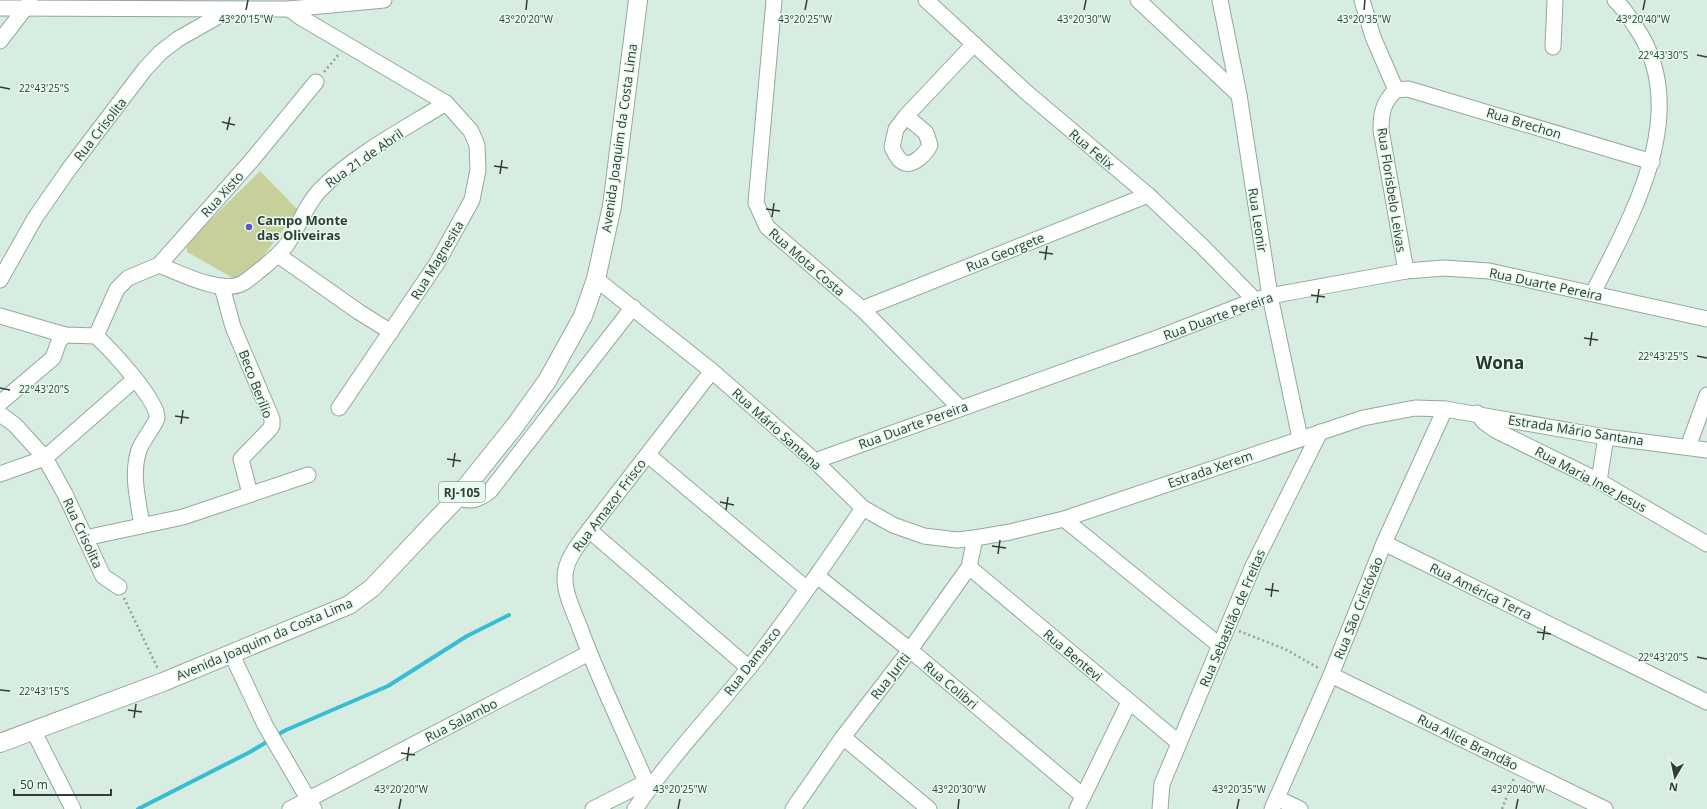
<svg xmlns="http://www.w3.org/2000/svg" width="1707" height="809" viewBox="0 0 1707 809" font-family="'Open Sans',sans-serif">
<rect width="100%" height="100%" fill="#d8ede2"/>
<!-- green -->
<polygon fill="#c7d09b" points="260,171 298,210 252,271 233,278 187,252 187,243"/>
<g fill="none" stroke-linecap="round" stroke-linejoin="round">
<!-- stream -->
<g stroke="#38bdd3" stroke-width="4">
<polyline points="275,736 286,730 388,686 467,636 509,615"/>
<polyline points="138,809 250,752 270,740"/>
</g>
<!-- minor casing -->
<g stroke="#93a89d" stroke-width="17">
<g id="minor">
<polyline points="774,0 756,203 767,227 862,309 960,408"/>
<polyline points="926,0 1026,92 1148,195 1203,247 1255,300"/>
<polyline points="1138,0 1239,95"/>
<polyline points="1220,0 1239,95 1270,296 1300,438"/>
<path d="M1362,0L1373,37L1396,90C1383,102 1381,113 1381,130L1406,271"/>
<polyline points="0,8 289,9 384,0"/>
<polyline points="289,9 300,17 446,103 471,131 477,145 478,170 472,200 437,263 339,408"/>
<polyline points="0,41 30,2"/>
<polyline points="1553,47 1555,0"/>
<polyline points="1396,90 1408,89 1652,162"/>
<path d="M906,116L926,133L930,145C927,152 914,166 905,163C898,161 895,153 892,147L896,129L906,116L974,44"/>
<polyline points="278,255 359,312 391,332"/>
<path d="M159,265C180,273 221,295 243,283C250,279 257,272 264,267C274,258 285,250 291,238C300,222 308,202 321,189C354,155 406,128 446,103"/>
<polyline points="596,279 712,371 815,461 863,508 893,525 924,536 957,540 975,538 1010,532 1064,519 1363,418 1415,408 1445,409 1606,437 1707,450"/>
<polyline points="0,280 35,218 69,169 145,69 161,52 178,39 231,9"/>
<polyline points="222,287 233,327 272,419 272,426 269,430 241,459 250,494"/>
<path d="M1593,293C1632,215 1694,110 1635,26C1629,17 1623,7 1615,0"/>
<polyline points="862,309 1148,195"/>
<path d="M0,316L65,335L96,336C110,349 158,400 157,418C156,424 142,441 139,450C131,474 138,500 142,525"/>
<polyline points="96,336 117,289 128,278 159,265 252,160 316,82"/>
<polyline points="0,403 53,358 59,341 65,335"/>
<polyline points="1477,413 1484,422 1495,430 1599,481 1707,544"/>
<polyline points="0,414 15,425 45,458 65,494 103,576 119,587"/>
<polyline points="1688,447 1707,395"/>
<polyline points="648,455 807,589"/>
<polyline points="815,461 1160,337 1255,300 1270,296 1406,271 1444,268 1489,271 1707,319"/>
<polyline points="0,474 45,458 135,379"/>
<polyline points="1599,481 1606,437"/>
<path d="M457,498C472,502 478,500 490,491L633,307"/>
<polyline points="1064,519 1219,645"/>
<polyline points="589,530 749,668"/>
<polyline points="85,538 183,517 308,475"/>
<polyline points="1384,543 1707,702"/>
<polyline points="969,567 1179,743"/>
<polyline points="817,576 910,650 1083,796"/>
<polyline points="232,655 265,725 314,809"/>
<polyline points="1331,675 1605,809"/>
<polyline points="33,730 73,809"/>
<polyline points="843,737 929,809"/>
<path d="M653,783L646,782C624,731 599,680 580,628C574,612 564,593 565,576C566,558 579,544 589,530L712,371"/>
<polyline points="1277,798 1300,809"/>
<polyline points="290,809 589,653"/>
<polyline points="593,809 646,782"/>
<path d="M635,809C669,759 710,716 748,669C789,617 826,563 863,508"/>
<polyline points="793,809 843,737 910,650 969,567 975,538"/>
<polyline points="1077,809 1129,702"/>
<polyline points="1160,809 1162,784 1253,566 1320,432"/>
<polyline points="1272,809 1331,675 1384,543 1445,409"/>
</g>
</g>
<!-- major casing -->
<g stroke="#93a89d" stroke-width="20">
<polyline id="major" points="0,743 163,682 349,605 372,588 457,498 514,427 547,381 583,316 596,279 612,206 638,0"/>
</g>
<!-- path -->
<g stroke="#91a098" stroke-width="2.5" stroke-dasharray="2 3" stroke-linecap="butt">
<polyline points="324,72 339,54"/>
<polyline points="124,598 158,669"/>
<polyline points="1239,631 1285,649 1320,669"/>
<polyline points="1502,809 1514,778"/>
</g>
<!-- minor -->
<use href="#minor" stroke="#fff" stroke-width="15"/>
<!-- major -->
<use href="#major" stroke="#fff" stroke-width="18"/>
</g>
<!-- ticks -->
<path fill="none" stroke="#343c38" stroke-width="1.5" d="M246,10L248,0M526,10L527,0M805,10L807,0M1084,10L1086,0M1364,10L1365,0M1643,10L1645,0M1697,55L1707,57M0,87L10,89M222,122L235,125M227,130L230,117M494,166L508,168M500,174L502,160M766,209L780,211M772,217L774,203M1039,252L1053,254M1045,260L1047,246M1311,295L1325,297M1317,303L1319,289M1584,338L1598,340M1590,346L1592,332M1697,356L1707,358M0,388L10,390M175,416L189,418M181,424L183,410M447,459L461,461M453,467L455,453M720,502L734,505M726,510L728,497M992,546L1006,548M998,554L1000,540M1265,589L1279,591M1271,597L1273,583M1537,632L1551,634M1543,640L1545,626M1697,657L1707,659M0,690L10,691M128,710L142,712M134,718L136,704M401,753L415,755M407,761L409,747M399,809L401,799M678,809L680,799M958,809L959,799M1237,809L1239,799M1516,809L1518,799"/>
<!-- markers -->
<circle fill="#6055ce" stroke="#e5fbef" stroke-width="1.5" cx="249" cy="227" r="4"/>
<g text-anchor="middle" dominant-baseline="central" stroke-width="3" stroke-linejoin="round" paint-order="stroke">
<!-- shield labels -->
<rect fill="#e5fbef" stroke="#69756f" stroke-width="1" x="439" y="482" width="46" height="20" rx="3"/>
<g font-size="12" font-weight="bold" fill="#343c38">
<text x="462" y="492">RJ-105</text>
</g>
<!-- street labels -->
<g font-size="13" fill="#343c38" stroke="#e5fbef">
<text transform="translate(1524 123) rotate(17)">Rua Brechon</text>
<text transform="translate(100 129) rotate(-52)">Rua Crisolita</text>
<text transform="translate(619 138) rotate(-82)">Avenida Joaquim da Costa Lima</text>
<text transform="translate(1092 149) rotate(40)">Rua Felix</text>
<text transform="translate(364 158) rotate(-35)">Rua 21 de Abril</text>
<text transform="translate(1392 190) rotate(81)">Rua Florisbelo Leivas</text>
<text transform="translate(222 194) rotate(-48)">Rua Xisto</text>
<text transform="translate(1258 220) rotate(81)">Rua Leonir</text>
<text transform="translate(1005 252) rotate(-22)">Rua Georgete</text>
<text transform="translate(437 260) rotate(-59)">Rua Magnesita</text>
<text transform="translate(807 262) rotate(41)">Rua Mota Costa</text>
<text transform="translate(1546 284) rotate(12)">Rua Duarte Pereira</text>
<text transform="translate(1218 316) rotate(-20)">Rua Duarte Pereira</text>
<text transform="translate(256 384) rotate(69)">Beco Berilio</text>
<text transform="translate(913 425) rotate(-20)">Rua Duarte Pereira</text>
<text transform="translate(777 429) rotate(42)">Rua Mário Santana</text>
<text transform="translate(1576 430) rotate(9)">Estrada Mário Santana</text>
<text transform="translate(1210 469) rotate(-19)">Estrada Xerem</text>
<text transform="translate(1591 479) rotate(28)">Rua Maria Inez Jesus</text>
<text transform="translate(609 505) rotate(-53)">Rua Amazor Frisco</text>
<text transform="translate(83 533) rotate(65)">Rua Crisolita</text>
<text transform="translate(1481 591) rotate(26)">Rua América Terra</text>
<text transform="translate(1358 608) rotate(-68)">Rua São Cristóvão</text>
<text transform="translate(1232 618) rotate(-67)">Rua Sebastião de Freitas</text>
<text transform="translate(264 639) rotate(-23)">Avenida Joaquim da Costa Lima</text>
<text transform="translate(1073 655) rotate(40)">Rua Bentevi</text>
<text transform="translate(752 661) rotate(-52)">Rua Damasco</text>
<text transform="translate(890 676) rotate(-52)">Rua Juriti</text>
<text transform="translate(951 685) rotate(40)">Rua Colibri</text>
<text transform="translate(461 720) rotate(-27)">Rua Salambo</text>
<text transform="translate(1468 742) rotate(26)">Rua Alice Brandão</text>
</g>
<!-- poi labels -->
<g font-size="13" font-weight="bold" fill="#343c38" stroke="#e5fbef" text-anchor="start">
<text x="257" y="220">Campo Monte<tspan x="257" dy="15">das Oliveiras</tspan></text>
</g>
<!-- district labels -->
<g font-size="17" font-weight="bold" fill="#26382f" stroke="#e5fbef">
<text x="1500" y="362">Wona</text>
</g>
</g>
<g font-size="10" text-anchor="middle" fill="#343c38" stroke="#e5fbef" stroke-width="3" stroke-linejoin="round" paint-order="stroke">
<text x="246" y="23">43°20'15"W</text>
<text x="526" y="23">43°20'20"W</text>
<text x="805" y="23">43°20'25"W</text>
<text x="1084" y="23">43°20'30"W</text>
<text x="1364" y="23">43°20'35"W</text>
<text x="1643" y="23">43°20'40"W</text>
<text x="1663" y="59">22°43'30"S</text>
<text x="44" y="92">22°43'25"S</text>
<text x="1663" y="360">22°43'25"S</text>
<text x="44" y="393">22°43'20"S</text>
<text x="1663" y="661">22°43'20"S</text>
<text x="44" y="695">22°43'15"S</text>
<text x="401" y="793">43°20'20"W</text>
<text x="680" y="793">43°20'25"W</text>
<text x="959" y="793">43°20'30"W</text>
<text x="1239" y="793">43°20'35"W</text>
<text x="1518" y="793">43°20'40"W</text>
</g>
<!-- north arrow -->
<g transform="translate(1675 777) rotate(189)" stroke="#e5fbef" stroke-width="3" paint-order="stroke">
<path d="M0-3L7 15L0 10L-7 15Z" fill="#343c38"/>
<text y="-6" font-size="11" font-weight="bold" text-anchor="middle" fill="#343c38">N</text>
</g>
<!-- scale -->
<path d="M14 789v6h97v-6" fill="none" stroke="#343c38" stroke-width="2"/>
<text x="20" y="789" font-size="12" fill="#343c38" stroke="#e5fbef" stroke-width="3" paint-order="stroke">50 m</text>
</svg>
